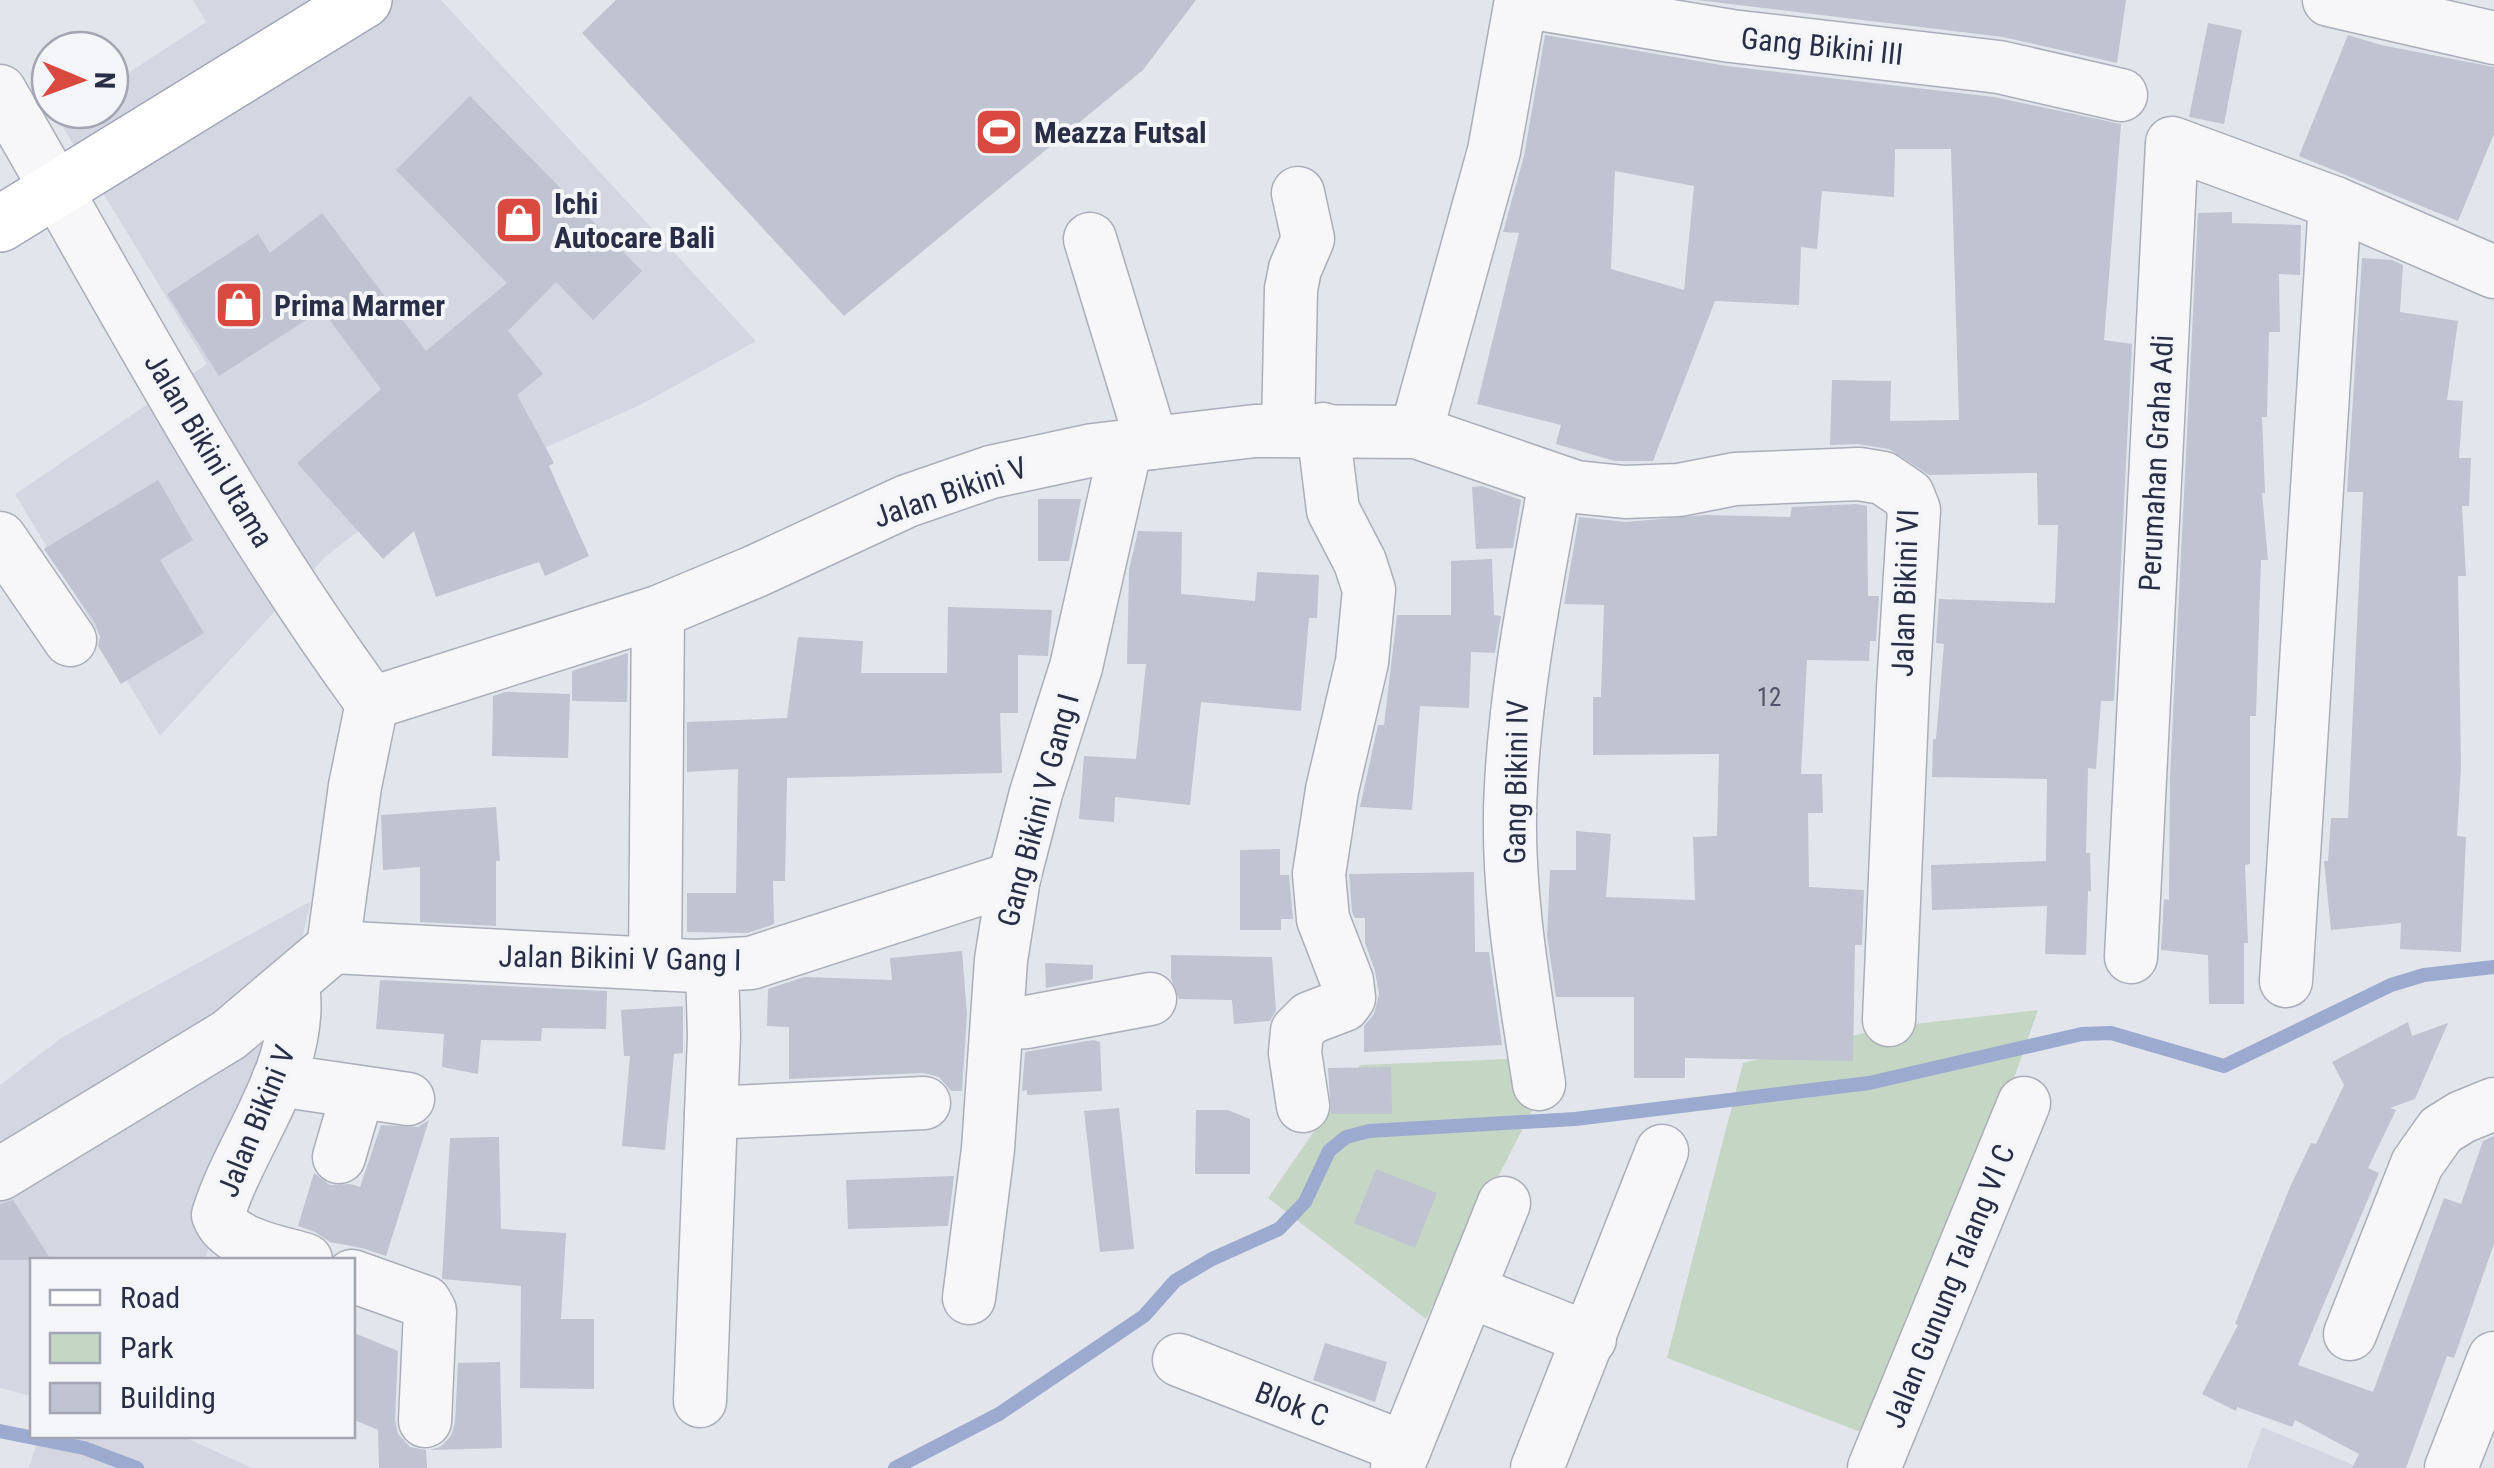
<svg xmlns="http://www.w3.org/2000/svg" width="2494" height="1468" viewBox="0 0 2494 1468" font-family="'Roboto Condensed',sans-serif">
<rect width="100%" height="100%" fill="#e3e5ec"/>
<!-- built -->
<g fill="#d4d7e2">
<polygon points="193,0 441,0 756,341 644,403 470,482 378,516 325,557 160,736 15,494 207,364 58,119 71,110 110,110 110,85 206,22"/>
<polygon points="311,901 250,1153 204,1260 32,1260 32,1396 0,1388 0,1085 61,1038"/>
<polygon points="2262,1427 2361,1468 2247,1468"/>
<polygon points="39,1436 182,1436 252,1468 29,1468"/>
</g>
<!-- green -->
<g fill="#c5d7c4">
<polygon points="2038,1010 1887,1442 1667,1358 1743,1063 1888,1027"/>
<polygon points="1559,1057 1426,1319 1268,1198 1360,1065"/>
</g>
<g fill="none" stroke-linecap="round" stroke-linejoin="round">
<!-- stream -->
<g stroke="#9caacf" stroke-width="14">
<polyline points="0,1431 84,1448 137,1468"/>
<polyline points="895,1468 999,1414 1144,1316 1175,1281 1212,1259 1279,1229 1305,1202 1329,1151 1346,1137 1369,1131 1575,1119 1869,1083 2082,1034 2111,1033 2224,1066 2391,985 2424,975 2494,967"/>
</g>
</g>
<!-- building -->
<g fill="#c0c3d0" fill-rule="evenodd">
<polygon points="616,0 1196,0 1143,70 844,316 582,33"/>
<polygon points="1697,0 2126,0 2117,63 2003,37"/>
<polygon points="2208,23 2242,30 2224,124 2189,117"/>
<path d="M1545,35L1727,66L1994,97L2121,124L2104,340L2132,344L2114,701H2101L2096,769L2088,768L2086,853H2090L2091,891H2088L2086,955L2045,954L2047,906L1932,910L1931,865L2046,861L2047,779L1932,777L1933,739H1936L1944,644L1936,643L1939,599L2055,603L2058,525H2038L2037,473L1929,475L1889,449L1858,444L1830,445L1832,380L1891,381L1890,421L1959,420L1951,149H1895L1894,197L1822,191L1817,249L1801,247L1799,305L1715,301L1653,461H1615L1556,444L1561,425L1477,404L1519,233L1503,232L1524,156ZM1615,171L1694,186L1684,290L1611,269Z"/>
<polygon points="2348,35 2381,45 2494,67 2494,134 2458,221 2299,156"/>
<polygon points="470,96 642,271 593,320 556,282 508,331 543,374 517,395 554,463 549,466 589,556 545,576 539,562 436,597 414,531 383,559 297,463 381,389 322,310 219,376 167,294 258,234 270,253 322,213 426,351 507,283 396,170"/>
<polygon points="2232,212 2232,223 2301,225 2300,275 2279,274 2280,332 2269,332 2267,417 2262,417 2265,493 2262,493 2268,560 2261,560 2256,716 2250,716 2250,864 2245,865 2248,943 2244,943 2244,1004 2209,1004 2208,955 2161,950 2164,899 2169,900 2170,776 2198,213"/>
<polygon points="2362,258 2392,260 2403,265 2400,312 2458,321 2447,400 2463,401 2459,458 2471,458 2469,506 2462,506 2466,576 2458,576 2461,766 2457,836 2466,837 2461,952 2400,949 2401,923 2331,930 2324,861 2328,861 2331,818 2348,818 2359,582 2363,492 2347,492"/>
<polygon points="158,480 193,540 160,560 204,633 121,684 98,646 100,637 95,623 44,549"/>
<polygon points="1482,486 1521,500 1513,548 1476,549 1472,487"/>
<polygon points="1038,499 1081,499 1069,561 1038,561"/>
<polygon points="1857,504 1867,506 1868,596 1879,596 1876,641 1870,641 1869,661 1807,660 1801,774 1822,774 1823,813 1808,813 1809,887 1864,890 1862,945 1855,945 1853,1061 1685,1058 1685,1078 1634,1078 1634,997 1556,997 1547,936 1550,870 1576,870 1576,831 1611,834 1606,897 1695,900 1693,837 1717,836 1719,754 1593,755 1593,697 1601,697 1604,605 1564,604 1579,517 1626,522 1705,515 1790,517 1792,507"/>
<polygon points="1138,531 1182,532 1181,594 1255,601 1257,572 1319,575 1317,618 1309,618 1301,711 1201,702 1190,805 1115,797 1114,822 1079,819 1084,756 1136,759 1146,664 1127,664 1129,570"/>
<polygon points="1492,559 1494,615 1501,616 1495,653 1471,652 1469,708 1420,706 1412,810 1360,807 1378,725 1384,725 1397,615 1451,615 1451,561"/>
<polygon points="948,607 1052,610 1048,656 1018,655 1018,713 1000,713 1002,773 787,778 785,881 773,881 774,924 748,933 687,932 687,893 736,893 738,769 687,772 687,722 787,718 798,637 863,641 861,673 947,673"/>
<polygon points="628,653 627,702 572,701 572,671"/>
<polygon points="505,692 570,694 568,758 492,756 493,696"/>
<polygon points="496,807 500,861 496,861 496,926 420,922 420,867 383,870 381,815"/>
<polygon points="1280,849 1280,875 1289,875 1293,919 1281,919 1281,930 1240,930 1240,850"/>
<polygon points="1474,872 1475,952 1489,952 1502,1045 1364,1052 1364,1026 1374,1014 1379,994 1375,971 1365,943 1365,918 1355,918 1352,912 1349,874"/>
<polygon points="962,951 967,1014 962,1091 951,1091 939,1077 923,1073 789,1079 789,1027 767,1026 768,989 804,977 892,980 890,958"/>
<polygon points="1171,955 1272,957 1276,1010 1270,1021 1234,1024 1232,1000 1179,999 1171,978"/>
<polygon points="1045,963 1093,965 1093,979 1046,988"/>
<polygon points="380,980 607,991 606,1029 542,1028 541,1041 481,1040 478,1074 442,1067 444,1034 376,1029"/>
<polygon points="683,1006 683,1053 674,1054 665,1150 622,1146 630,1056 624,1056 621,1010"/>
<polygon points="2408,1022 2412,1036 2448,1023 2415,1099 2390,1108 2396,1110 2368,1168 2379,1173 2298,1365 2373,1392 2444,1198 2461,1204 2483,1141 2494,1136 2494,1244 2454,1358 2447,1356 2406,1468 2352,1468 2359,1454 2295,1420 2292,1427 2237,1407 2236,1411 2202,1394 2238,1325 2235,1324 2290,1187 2311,1143 2316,1144 2344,1085 2332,1062"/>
<polygon points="1093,1040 1100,1042 1102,1091 1027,1095 1027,1090 1022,1091 1025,1052"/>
<polygon points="1391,1067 1392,1114 1331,1114 1328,1068"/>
<polygon points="1119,1108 1134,1249 1100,1252 1084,1111"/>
<polygon points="1196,1110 1228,1110 1250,1119 1250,1174 1195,1174"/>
<polygon points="429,1120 386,1256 362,1248 330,1242 315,1232 298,1226 314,1173 330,1185 350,1184 360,1187 381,1125 418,1127"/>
<polygon points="499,1137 501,1229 566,1233 561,1319 594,1319 594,1389 520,1388 521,1286 442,1279 450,1138"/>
<polygon points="1376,1169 1437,1193 1415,1248 1354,1223"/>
<polygon points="954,1176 948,1226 848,1229 846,1180"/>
<polygon points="13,1200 51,1260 0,1260 0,1204"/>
<polygon points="352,1332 398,1351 395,1420 398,1434 410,1447 426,1450 427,1468 379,1468 378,1430 352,1419"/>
<polygon points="1325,1343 1387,1362 1375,1402 1313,1380"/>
<polygon points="500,1362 502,1448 429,1450 440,1447 451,1436 455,1422 458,1363"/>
</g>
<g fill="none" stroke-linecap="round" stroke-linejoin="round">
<!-- minor casing -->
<g stroke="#abaeba" stroke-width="55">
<g id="minor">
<polyline points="2329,0 2494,38"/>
<polyline points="1521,1 1731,36 1999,67 2121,95"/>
<path d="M0,91C119,297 231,511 372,703"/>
<polyline points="1090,239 1152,443"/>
<polyline points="1288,430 1291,289 1295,269 1308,239 1298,193"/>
<polyline points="1416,432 1494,151 1521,0"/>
<polyline points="0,538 70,640"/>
<polyline points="372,703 658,612 756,571 907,501 991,472 1093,450 1255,431 1416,432 1576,487 1625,492 1679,490 1735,479 1859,474 1883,478 1908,495 1914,510 1903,688 1889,1020"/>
<polyline points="333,947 695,966 751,963 1014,878"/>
<polyline points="2131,957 2172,143 2335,203 2494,272"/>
<polyline points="655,964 658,612"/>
<polyline points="2286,981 2335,203"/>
<path d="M293,984C305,1068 242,1138 218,1215C229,1245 279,1251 306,1260"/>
<polyline points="997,1024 1027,1022 1150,999"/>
<polyline points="278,1080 408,1099"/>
<path d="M1539,1084C1524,986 1505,885 1511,786C1516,683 1537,583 1555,482"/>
<polyline points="1303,1106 1295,1053 1297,1031 1310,1018 1344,1005 1349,998 1347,981 1323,919 1319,874 1332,790 1362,662 1369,590 1360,562 1333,510 1323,429"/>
<polyline points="711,1113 924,1103"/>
<polyline points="339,1157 358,1092"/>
<polyline points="0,1174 229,1035 333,947 355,786 372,703"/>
<polyline points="352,1276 425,1302 430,1311 425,1421"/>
<polyline points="1469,1291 1590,1339"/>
<polyline points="969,1298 988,1149 1001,960 1014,878 1036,793 1076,667 1126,446"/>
<polyline points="2350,1334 2417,1164 2441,1130 2462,1117 2494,1104"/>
<polyline points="1179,1360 1405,1448"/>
<polyline points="700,1401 714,1036 712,966"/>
<polyline points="1397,1468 1504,1203"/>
<polyline points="1537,1468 1662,1151"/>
<polyline points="1874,1468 2024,1103"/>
<polyline points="2451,1468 2494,1358"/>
</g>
</g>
<!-- major casing -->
<g stroke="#a1a6b9" stroke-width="58">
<polyline id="major" points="0,224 364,0"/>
</g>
<!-- minor -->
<use href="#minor" stroke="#f7f7fa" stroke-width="52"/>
<!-- major -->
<use href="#major" stroke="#fff" stroke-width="55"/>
</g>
<!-- icons -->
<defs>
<g id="stadium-square" transform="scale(2.5)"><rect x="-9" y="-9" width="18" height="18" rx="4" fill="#da493f" stroke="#f4f5f9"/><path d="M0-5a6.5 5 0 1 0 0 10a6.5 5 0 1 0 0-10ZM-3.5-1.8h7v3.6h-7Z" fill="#fff"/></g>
<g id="shop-square" transform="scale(2.5)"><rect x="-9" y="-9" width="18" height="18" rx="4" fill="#da493f" stroke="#f4f5f9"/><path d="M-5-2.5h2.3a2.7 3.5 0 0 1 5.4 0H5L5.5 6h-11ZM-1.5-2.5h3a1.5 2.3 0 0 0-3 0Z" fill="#fff"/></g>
</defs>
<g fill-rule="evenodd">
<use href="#stadium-square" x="999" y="132"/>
<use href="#shop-square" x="519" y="220"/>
<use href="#shop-square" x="239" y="305"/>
</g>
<g text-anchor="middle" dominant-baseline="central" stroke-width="8" stroke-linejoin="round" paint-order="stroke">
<!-- number labels -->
<g font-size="25" fill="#4f5369">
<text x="1769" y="697">12</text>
</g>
<!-- street labels -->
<g font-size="30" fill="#292e47" stroke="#f4f5f9">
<text transform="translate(1822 46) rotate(6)">Gang Bikini III</text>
<text transform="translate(209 450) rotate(59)">Jalan Bikini Utama</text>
<text transform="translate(2156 463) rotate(-87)">Perumahan Graha Adi</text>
<text transform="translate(950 492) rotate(-19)">Jalan Bikini V</text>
<text transform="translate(1905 593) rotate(-88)">Jalan Bikini VI</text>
<text transform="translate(1516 782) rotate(-89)">Gang Bikini IV</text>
<text transform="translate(1038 810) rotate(-75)">Gang Bikini V Gang I</text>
<text transform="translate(620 958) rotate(1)">Jalan Bikini V Gang I</text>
<text transform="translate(256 1121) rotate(-68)">Jalan Bikini V</text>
<text transform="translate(1949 1286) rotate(-68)">Jalan Gunung Talang VI C</text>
<text transform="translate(1292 1404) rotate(21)">Blok C</text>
</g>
<!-- poi labels -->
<g font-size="30" font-weight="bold" fill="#292e47" stroke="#f4f5f9" text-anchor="start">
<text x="1034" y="132">Meazza Futsal</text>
<text x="554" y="203">Ichi<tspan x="554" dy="34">Autocare Bali</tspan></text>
<text x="274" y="305">Prima Marmer</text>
</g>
</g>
<!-- legend -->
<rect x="30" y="1258" width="325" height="180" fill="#f4f5f9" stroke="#a3a5b2" stroke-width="2.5"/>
<rect x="50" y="1290" width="50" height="15" fill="#ffffff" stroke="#a3a5b2" stroke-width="2.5"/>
<text x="120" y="1308" font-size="30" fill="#292e47">Road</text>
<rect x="50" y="1333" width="50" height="30" fill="#c5d7c4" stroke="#a3a5b2" stroke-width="2.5"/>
<text x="120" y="1358" font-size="30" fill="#292e47">Park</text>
<rect x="50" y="1383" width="50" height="30" fill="#c0c3d0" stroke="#a3a5b2" stroke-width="2.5"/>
<text x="120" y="1408" font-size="30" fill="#292e47">Building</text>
<!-- north arrow -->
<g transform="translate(80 80) rotate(91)"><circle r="48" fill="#f4f5f9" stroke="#a3a5b2" stroke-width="2.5"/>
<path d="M0-8L18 38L0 25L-18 38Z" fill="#da493f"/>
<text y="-15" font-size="28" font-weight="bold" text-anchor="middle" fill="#292e47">N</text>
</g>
</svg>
